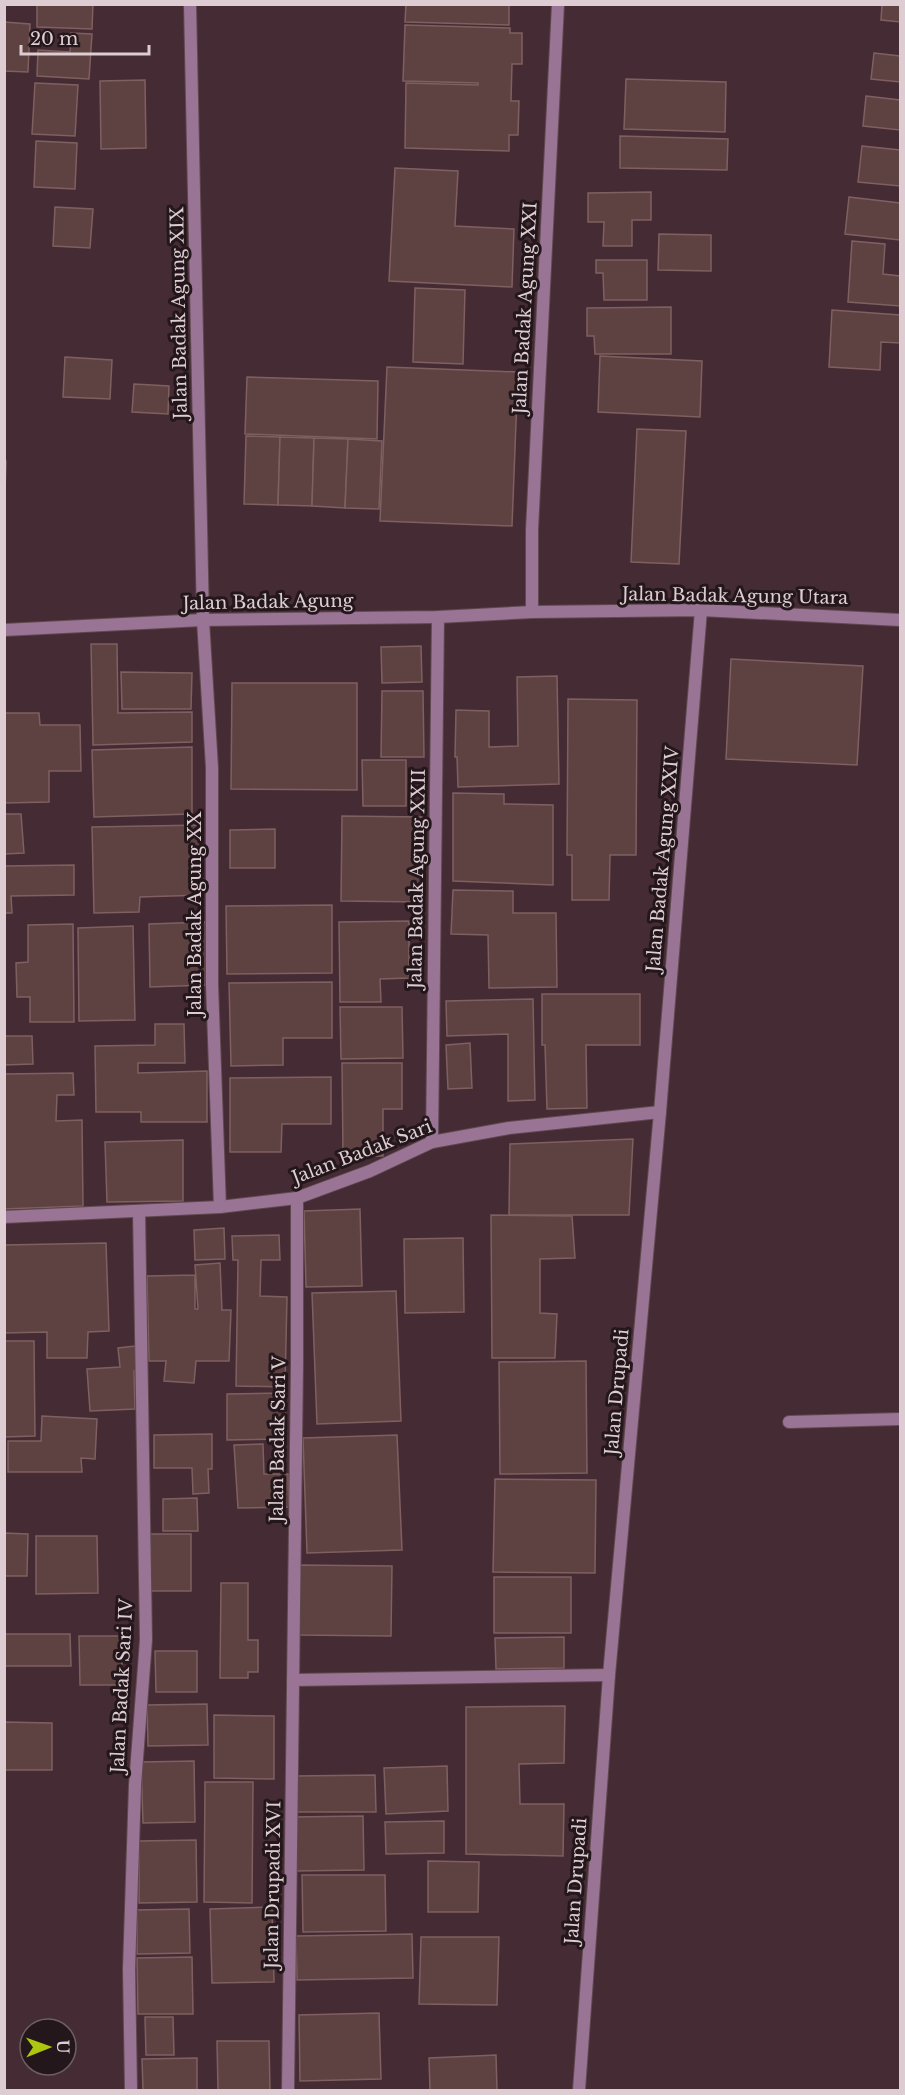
<svg xmlns="http://www.w3.org/2000/svg" width="905" height="2095" viewBox="0 0 905 2095" font-family="'Libre Baskerville',serif">
<rect width="100%" height="100%" fill="#442b34"/>
<!-- building -->
<g fill="#5e4241" stroke="#7f6060" stroke-width="1.5">
<polygon points="37,4 93,4 92,29 37,27"/>
<polygon points="406,4 509,4 509,25 405,22"/>
<polygon points="882,4 900,4 900,22 881,20"/>
<polygon points="4,22 30,24 28,72 4,71"/>
<polygon points="405,25 510,28 510,33 522,33 522,64 512,64 511,101 519,101 518,135 509,135 509,151 405,148 406,83 478,85 478,83 403,81"/>
<polygon points="71,33 92,34 89,79 37,76 38,50 70,52"/>
<polygon points="874,53 900,56 900,82 871,79"/>
<polygon points="626,79 726,82 725,132 624,129"/>
<polygon points="145,80 146,148 101,149 100,81"/>
<polygon points="35,83 78,85 75,136 32,134"/>
<polygon points="866,96 900,100 900,130 863,126"/>
<polygon points="620,136 728,139 727,170 620,168"/>
<polygon points="36,141 77,143 75,189 34,187"/>
<polygon points="862,146 900,150 900,186 858,182"/>
<polygon points="395,168 458,171 455,226 514,229 512,287 389,281"/>
<polygon points="651,192 651,220 632,220 632,246 603,246 604,222 588,222 588,193"/>
<polygon points="849,197 900,203 900,240 845,234"/>
<polygon points="55,207 93,209 90,248 53,246"/>
<polygon points="659,234 711,235 711,271 658,270"/>
<polygon points="852,241 885,244 883,274 900,276 900,306 848,302"/>
<polygon points="596,260 647,260 647,300 604,300 603,273 596,273"/>
<polygon points="415,288 465,290 463,364 413,362"/>
<polygon points="671,307 671,354 595,354 594,336 587,336 587,308"/>
<polygon points="832,310 900,315 900,343 881,342 880,370 829,367"/>
<polygon points="600,356 702,361 700,417 598,412"/>
<polygon points="65,357 112,360 110,399 63,397"/>
<polygon points="387,367 518,372 512,526 380,521"/>
<polygon points="247,377 378,381 377,439 245,434"/>
<polygon points="134,384 169,386 168,414 132,412"/>
<polygon points="637,429 686,431 679,564 631,562"/>
<polygon points="246,436 280,437 278,505 244,504"/>
<polygon points="280,437 314,438 312,506 278,505"/>
<polygon points="314,438 348,439 345,508 312,506"/>
<polygon points="348,439 382,441 379,509 345,508"/>
<polygon points="4,461 6,461 4,524"/>
<polygon points="91,644 117,644 118,713 192,712 192,742 93,745"/>
<polygon points="421,646 422,682 382,683 381,647"/>
<polygon points="731,659 863,666 857,765 726,759"/>
<polygon points="121,672 192,673 191,709 122,709"/>
<polygon points="557,676 559,784 458,787 457,757 455,757 456,710 489,711 489,747 518,746 517,677"/>
<polygon points="232,683 357,683 357,790 231,789"/>
<polygon points="382,691 423,691 424,757 381,757"/>
<polygon points="568,699 637,700 636,855 610,855 609,900 572,900 572,855 567,855"/>
<polygon points="4,713 39,713 40,725 80,725 81,771 49,771 49,802 4,803"/>
<polygon points="192,747 192,814 94,817 92,750"/>
<polygon points="362,760 406,760 406,806 363,806"/>
<polygon points="453,793 504,794 504,804 553,805 553,885 453,881"/>
<polygon points="4,814 21,814 24,853 4,854"/>
<polygon points="342,816 422,817 421,902 341,901"/>
<polygon points="202,825 203,895 140,897 139,912 94,913 92,827"/>
<polygon points="275,829 275,868 230,868 230,830"/>
<polygon points="74,865 74,895 11,896 12,913 4,913 4,866"/>
<polygon points="453,890 513,891 513,913 556,913 557,987 489,988 488,935 451,934"/>
<polygon points="332,905 332,973 227,974 226,906"/>
<polygon points="409,921 409,978 380,979 381,1002 340,1002 339,922"/>
<polygon points="206,922 207,985 150,987 149,924"/>
<polygon points="73,924 74,1022 30,1022 30,997 17,997 16,963 28,962 28,925"/>
<polygon points="133,926 135,1020 79,1021 78,928"/>
<polygon points="332,982 332,1038 283,1038 283,1065 231,1066 229,983"/>
<polygon points="542,994 640,994 640,1045 586,1045 587,1108 547,1109 545,1045 542,1045"/>
<polygon points="533,999 535,1100 508,1101 508,1034 447,1036 446,1001"/>
<polygon points="340,1007 402,1007 403,1058 341,1059"/>
<polygon points="155,1024 184,1024 185,1063 138,1063 138,1073 207,1071 207,1122 141,1122 141,1112 96,1112 95,1046 155,1045"/>
<polygon points="4,1036 32,1036 33,1064 4,1065"/>
<polygon points="470,1043 472,1088 448,1089 446,1045"/>
<polygon points="342,1063 402,1063 402,1109 383,1109 383,1156 343,1156"/>
<polygon points="73,1073 74,1095 57,1095 56,1121 82,1120 83,1206 4,1209 4,1074"/>
<polygon points="331,1077 331,1124 282,1124 281,1152 230,1152 230,1078"/>
<polygon points="633,1139 629,1215 509,1215 510,1144"/>
<polygon points="183,1140 183,1201 107,1202 105,1142"/>
<polygon points="360,1209 362,1286 306,1287 304,1211"/>
<polygon points="491,1215 572,1216 575,1258 540,1259 540,1313 557,1314 555,1358 492,1358"/>
<polygon points="224,1228 225,1259 195,1260 194,1230"/>
<polygon points="279,1235 280,1260 261,1260 260,1296 287,1297 285,1387 236,1386 238,1260 233,1260 232,1236"/>
<polygon points="463,1238 464,1312 405,1313 404,1239"/>
<polygon points="106,1243 109,1331 88,1332 87,1358 47,1358 47,1332 4,1333 4,1245"/>
<polygon points="220,1263 222,1310 231,1310 229,1361 196,1361 194,1383 164,1381 166,1361 149,1361 147,1276 195,1275 195,1309 198,1309 195,1265"/>
<polygon points="396,1291 401,1421 317,1424 312,1293"/>
<polygon points="4,1341 34,1341 35,1436 4,1437"/>
<polygon points="135,1346 138,1371 134,1371 135,1409 90,1411 87,1369 120,1367 118,1348"/>
<polygon points="586,1361 587,1473 500,1474 499,1362"/>
<polygon points="285,1393 286,1439 227,1440 227,1394"/>
<polygon points="42,1416 97,1419 95,1459 81,1458 82,1472 8,1472 8,1441 41,1441"/>
<polygon points="212,1434 212,1469 208,1469 209,1493 193,1494 192,1468 154,1468 154,1435"/>
<polygon points="397,1435 402,1550 307,1553 303,1438"/>
<polygon points="263,1444 264,1474 288,1474 289,1507 238,1508 234,1445"/>
<polygon points="495,1479 596,1480 595,1573 493,1572"/>
<polygon points="197,1498 198,1531 163,1531 163,1499"/>
<polygon points="4,1533 28,1534 27,1576 4,1576"/>
<polygon points="147,1534 191,1534 191,1591 148,1591"/>
<polygon points="36,1536 97,1536 98,1593 36,1594"/>
<polygon points="298,1565 392,1566 391,1636 297,1635"/>
<rect x="494" y="1577" width="77" height="56"/>
<polygon points="221,1583 248,1583 248,1640 258,1640 258,1672 248,1672 248,1678 220,1678"/>
<polygon points="4,1634 70,1634 71,1666 4,1666"/>
<polygon points="79,1636 122,1636 122,1685 80,1685"/>
<polygon points="564,1637 564,1668 496,1669 495,1638"/>
<polygon points="155,1651 197,1651 197,1692 156,1692"/>
<polygon points="207,1704 208,1745 148,1746 147,1705"/>
<polygon points="565,1706 564,1763 519,1764 520,1804 564,1804 563,1856 466,1854 466,1707"/>
<polygon points="214,1715 274,1716 274,1779 214,1778"/>
<polygon points="4,1722 52,1723 52,1770 4,1770"/>
<polygon points="194,1761 195,1822 143,1823 141,1762"/>
<polygon points="447,1766 448,1811 386,1814 384,1768"/>
<polygon points="375,1775 376,1812 296,1812 295,1776"/>
<polygon points="205,1782 253,1782 252,1903 204,1902"/>
<polygon points="363,1816 364,1870 293,1871 292,1817"/>
<polygon points="444,1821 444,1853 386,1854 385,1822"/>
<polygon points="196,1840 197,1902 139,1903 139,1841"/>
<polygon points="428,1861 479,1862 478,1912 428,1912"/>
<polygon points="302,1875 385,1875 386,1931 303,1932"/>
<polygon points="272,1907 274,1982 212,1983 210,1909"/>
<polygon points="189,1909 190,1953 137,1954 137,1910"/>
<polygon points="412,1934 413,1978 297,1980 296,1936"/>
<polygon points="421,1937 499,1937 497,2005 419,2004"/>
<polygon points="192,1957 193,2014 138,2014 137,1958"/>
<polygon points="379,2013 381,2079 300,2081 299,2015"/>
<polygon points="145,2017 173,2017 174,2055 146,2055"/>
<polygon points="217,2041 269,2041 270,2090 218,2090"/>
<polygon points="496,2055 497,2090 430,2090 429,2058"/>
<polygon points="197,2058 197,2090 143,2090 142,2059"/>
</g>
<g fill="none" stroke-linecap="round" stroke-linejoin="round">
<!-- lane casing -->
<g stroke="#604850" stroke-width="14">
<polyline id="lane" points="293,1680 609,1675"/>
</g>
<!-- street casing -->
<g stroke="#604850" stroke-width="14">
<g id="street">
<polyline points="190,4 203,620 212,768 212,984 220,1207"/>
<polyline points="532,612 532,530 558,4"/>
<polyline points="4,630 203,620 438,617 532,612 701,610 900,620"/>
<polyline points="432,1142 438,617"/>
<polyline points="4,1217 220,1207 297,1198 370,1171 432,1142 509,1128 660,1112"/>
<polyline points="789,1422 900,1419"/>
<polyline points="131,2090 129,1969 135,1785 146,1640 139,1211"/>
<polyline points="288,2090 297,1364 297,1198"/>
<polyline points="579,2090 609,1675 660,1112 701,610"/>
</g>
</g>
<!-- lane -->
<use href="#lane" stroke="#997495" stroke-width="12"/>
<!-- street -->
<use href="#street" stroke="#997495" stroke-width="12"/>
</g>
<g text-anchor="middle" dominant-baseline="central" stroke-width="6" stroke-linejoin="round" paint-order="stroke">
<!-- street labels -->
<g font-size="18" fill="#ddccd1" stroke="#23171b">
<text transform="translate(525 308) rotate(-87)">Jalan Badak Agung XXI</text>
<text transform="translate(179 313) rotate(-91)">Jalan Badak Agung XIX</text>
<text transform="translate(735 596) rotate(1)">Jalan Badak Agung Utara</text>
<text transform="translate(268 602) rotate(-1)">Jalan Badak Agung</text>
<text transform="translate(663 859) rotate(-85)">Jalan Badak Agung XXIV</text>
<text transform="translate(417 879) rotate(-89)">Jalan Badak Agung XXII</text>
<text transform="translate(195 914) rotate(-90)">Jalan Badak Agung XX</text>
<text transform="translate(362 1152) rotate(-21)">Jalan Badak Sari</text>
<text transform="translate(617 1392) rotate(-85)">Jalan Drupadi</text>
<text transform="translate(278 1439) rotate(-89)">Jalan Badak Sari V</text>
<text transform="translate(122 1686) rotate(-87)">Jalan Badak Sari IV</text>
<text transform="translate(576 1881) rotate(-86)">Jalan Drupadi</text>
<text transform="translate(273 1885) rotate(-89)">Jalan Drupadi XVI</text>
</g>
</g>
<!-- border -->
<rect width="905" height="2095" fill="none" stroke="#ddccd1" stroke-width="12"/>
<!-- north arrow -->
<g transform="translate(48 2047) rotate(89)"><circle r="28" fill="#23171b" stroke="#6d5f64" stroke-width="1.5"/>
<path d="M0-4.5L10 22L0 15L-10 22Z" fill="#adc60f"/>
<text y="-9" font-size="16" font-weight="bold" text-anchor="middle" fill="#ddccd1">U</text>
</g>
<!-- scale -->
<path d="M21 45v9h128v-9" fill="none" stroke="#ddccd1" stroke-width="3"/>
<text x="30" y="45" font-size="18" fill="#ddccd1" stroke="#23171b" stroke-width="4.5" paint-order="stroke">20 m</text>
</svg>
